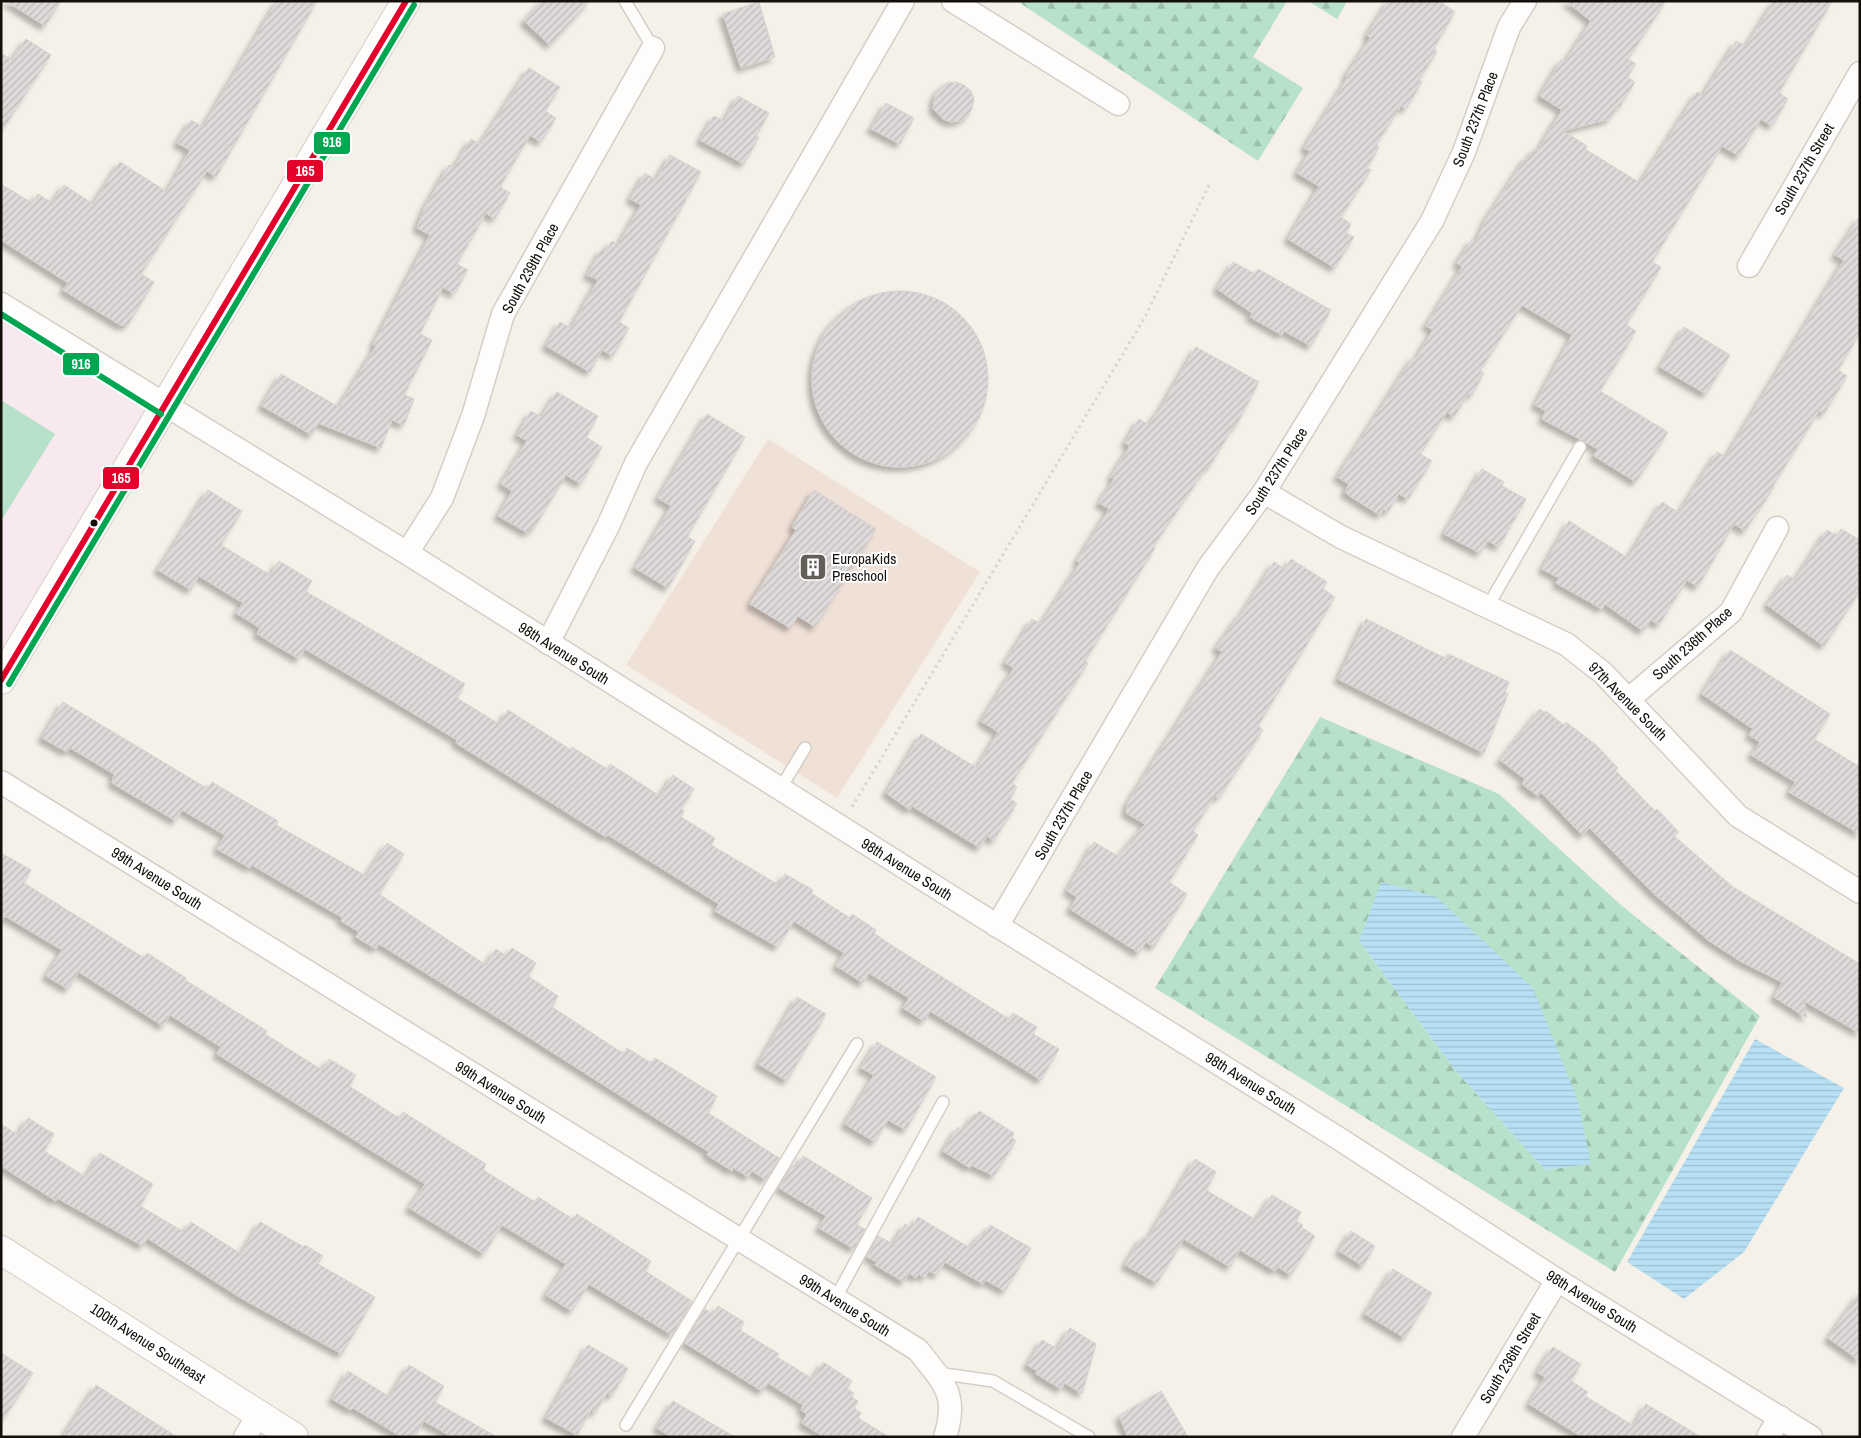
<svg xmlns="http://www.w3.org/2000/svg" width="1861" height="1438" viewBox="0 0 1861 1438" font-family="'Archivo Narrow',sans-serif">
<defs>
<pattern id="forest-firs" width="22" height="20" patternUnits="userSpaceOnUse" patternTransform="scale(1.25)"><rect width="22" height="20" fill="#b7e1c8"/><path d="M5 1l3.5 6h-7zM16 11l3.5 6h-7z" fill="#9cc0aa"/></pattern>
<pattern id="water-rules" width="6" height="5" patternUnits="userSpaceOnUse" patternTransform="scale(1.25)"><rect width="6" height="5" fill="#b8e0f4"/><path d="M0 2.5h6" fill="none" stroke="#9dbfd0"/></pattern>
<pattern id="building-hatch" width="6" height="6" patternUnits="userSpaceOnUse" patternTransform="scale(1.25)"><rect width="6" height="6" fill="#dedad9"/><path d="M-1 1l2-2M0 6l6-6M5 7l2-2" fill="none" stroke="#bebab9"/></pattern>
<filter id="shadow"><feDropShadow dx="-4.5" dy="4.5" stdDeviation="2.5" flood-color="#0004"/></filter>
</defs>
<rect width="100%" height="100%" fill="#f5f1e9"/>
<!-- commercial -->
<polygon fill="#f0e1d7" points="768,439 980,572 837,798 626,665"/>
<!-- education -->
<polygon fill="#f7e9ed" points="1,303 166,407 1,679"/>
<!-- forest -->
<g fill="url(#forest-firs)" fill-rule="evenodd">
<polygon points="1017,1 1287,1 1253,57 1303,88 1258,161"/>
<polygon points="1308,1 1347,1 1337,19"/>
<path d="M1320,717L1499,794L1622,906L1760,1016L1615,1272L1155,988ZM1359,941L1590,1164L1545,1170L1455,1070Z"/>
</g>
<!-- pitch -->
<polygon fill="#b7e1c8" points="1,400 55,434 1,521"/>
<!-- water -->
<g fill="url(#water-rules)">
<polygon points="1381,882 1437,897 1533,988 1578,1101 1591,1164 1545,1170 1455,1070 1359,941"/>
<polygon points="1755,1039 1844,1088 1744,1252 1684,1299 1627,1262"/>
</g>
<!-- building -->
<g fill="url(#building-hatch)" stroke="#d6d1d0" filter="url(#shadow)">
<polygon points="6,1 61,1 45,26"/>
<polygon points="277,1 317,1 216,177 207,171 141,274 154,282 128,325 120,325 63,290 68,283 1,240 1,184 32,203 38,194 52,203 64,185 93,204 120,162 167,192 190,150 177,143 191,120 203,127"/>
<polygon points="542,1 590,1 550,45 524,21"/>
<polygon points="1388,1 1439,1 1455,12 1434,48 1437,52 1419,80 1422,82 1406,109 1401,106 1376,145 1379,147 1367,168 1371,170 1341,217 1351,224 1346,233 1354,237 1335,268 1288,239 1319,186 1297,173 1310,151 1304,148 1348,77 1346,76 1370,38 1367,35"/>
<polygon points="1566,1 1666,1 1628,59 1636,64 1627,77 1635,82 1619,108 1617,107 1610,119 1563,131 1587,146 1585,149 1640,183 1697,92 1703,95 1736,41 1746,46 1774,1 1832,1 1779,93 1788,99 1772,126 1761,119 1739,156 1722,146 1652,262 1661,267 1626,325 1636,331 1600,391 1668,432 1636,482 1594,456 1598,449 1542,419 1546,411 1535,405 1572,335 1522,305 1480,371 1484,373 1472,395 1468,394 1454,417 1447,412 1420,454 1432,461 1408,499 1399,494 1388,512 1384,509 1380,515 1348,495 1345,492 1349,484 1337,477 1413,357 1416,358 1433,330 1426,326 1462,267 1457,263 1472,239 1476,242 1486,219 1511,180 1526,157 1528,158 1535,148 1538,150 1562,110 1540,96 1561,60 1565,62 1591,21"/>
<polygon points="759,2 775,57 741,68 723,14"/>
<polygon points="26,39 51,55 1,132 1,53 12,60"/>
<polygon points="529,68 560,87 545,111 556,118 541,142 530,135 500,187 510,193 495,219 486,213 457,264 468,270 454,294 443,287 420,334 432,340 404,395 414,399 404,425 392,420 381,448 318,423 312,435 262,406 281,374 339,407 376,346 373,345 430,235 417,228 425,207 449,165 454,168 471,139 480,144"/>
<polygon points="956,82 964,85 971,91 974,100 972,108 968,116 960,121 951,122 943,119 933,109 935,95 940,88 947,83"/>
<polygon points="738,96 769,113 756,136 759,137 744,164 700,140 714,116 724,121"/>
<polygon points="886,103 914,118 900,144 871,129"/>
<polygon points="670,155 701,172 619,322 629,328 613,356 602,350 590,372 546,346 560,322 571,328 598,280 587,275 602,249 606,251 612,241 618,245 641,205 630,199 645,173 656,180"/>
<polygon points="1860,216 1860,333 1838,370 1847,376 1824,414 1819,411 1773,486 1774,487 1745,531 1734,524 1698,587 1687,580 1659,625 1651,620 1643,631 1605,604 1602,609 1556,583 1559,578 1542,569 1569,521 1628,558 1662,502 1679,513 1717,452 1726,457 1844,260 1835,255"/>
<polygon points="1233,262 1255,274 1258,269 1331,310 1311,346 1284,331 1282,335 1250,317 1252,313 1217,289"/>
<circle cx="900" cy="379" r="88"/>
<polygon points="1684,327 1730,355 1706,394 1660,367"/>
<polygon points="1196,347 1259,382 1235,428 1233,427 1209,468 1207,467 1153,547 1155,548 1085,661 1088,663 1012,783 1017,787 1010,799 1017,803 994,841 987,836 980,848 912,806 910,810 886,793 921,734 977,768 998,732 981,721 1014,668 1005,663 1032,619 1041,624 1080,563 1077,561 1109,509 1099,503 1114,479 1111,477 1130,446 1125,443 1139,419 1149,425 1157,412 1158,413"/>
<polygon points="557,392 598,416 586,437 602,447 581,484 566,475 533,530 531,528 528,533 498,516 512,491 501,484 527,441 517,435 531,411 541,417"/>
<polygon points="707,414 745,437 687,537 695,541 668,588 635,568 671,506 658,498"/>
<polygon points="1482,469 1504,482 1502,486 1526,499 1499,547 1488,541 1480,553 1444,534"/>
<polygon points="208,490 242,511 221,545 270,575 279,561 312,581 305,591 465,684 457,698 499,724 508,710 571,750 572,747 607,769 610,764 660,796 673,775 694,789 681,809 684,811 681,817 715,838 711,845 779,885 785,874 813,890 811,893 850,918 852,914 876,930 874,933 888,943 1009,1019 1013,1013 1037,1027 1033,1034 1059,1049 1041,1080 930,1011 924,1021 903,1008 909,998 869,973 863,983 836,966 844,953 794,921 778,947 715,911 719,904 608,835 606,837 456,743 457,740 383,695 305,649 299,659 257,634 260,628 236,613 243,603 199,576 191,590 158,570"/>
<polygon points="814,490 876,529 815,627 798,616 790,628 750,604 796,530 792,527"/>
<polygon points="1841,529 1860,540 1860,591 1824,646 1767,605 1787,575 1795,580 1827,530 1837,536"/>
<polygon points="1291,559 1327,582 1323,589 1335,597 1258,726 1263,730 1219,798 1215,796 1193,831 1198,835 1169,882 1187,894 1154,947 1146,942 1139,953 1070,909 1077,897 1067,891 1094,842 1118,856 1145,824 1126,813 1128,802 1222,652 1216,648 1240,614 1241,615 1274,562 1285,569"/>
<polygon points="1366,619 1445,658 1448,654 1509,682 1505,692 1508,694 1484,753 1338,679"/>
<polygon points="1730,650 1830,714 1814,739 1860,767 1860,834 1789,792 1795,782 1751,755 1760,742 1749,735 1753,729 1702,694"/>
<polygon points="63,702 208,789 212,782 278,821 276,825 366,876 387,843 404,854 379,894 486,965 496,949 506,956 512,948 536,963 528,976 558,996 552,1007 624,1054 627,1048 651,1063 655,1058 717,1096 708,1113 779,1158 766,1180 752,1171 748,1177 734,1168 732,1171 707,1155 709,1152 500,1019 379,944 376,949 356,937 359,932 341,921 343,918 252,865 250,868 217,849 225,835 182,810 176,821 112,783 114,774 70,748 67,752 42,738"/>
<polygon points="1540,709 1545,713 1546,711 1564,725 1566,722 1596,745 1618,768 1615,770 1655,811 1657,809 1679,832 1674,836 1733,887 1860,964 1860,1033 1804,1001 1807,1018 1774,997 1782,982 1740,961 1708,940 1653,893 1590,828 1582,835 1541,792 1538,796 1522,784 1525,779 1500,760"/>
<polygon points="1,853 31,870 24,883 144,958 147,953 186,978 185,980 267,1031 265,1034 322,1070 329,1059 356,1075 349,1086 399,1118 403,1112 486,1164 483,1170 535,1202 538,1197 573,1219 577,1214 651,1261 645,1271 692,1301 672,1335 589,1284 572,1311 546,1295 566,1264 502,1225 484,1254 409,1208 425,1184 217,1054 221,1047 170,1015 163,1026 79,972 68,989 46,976 62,950 5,916 1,922"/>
<polygon points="797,997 826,1014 787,1081 758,1064"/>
<polygon points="877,1042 936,1077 906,1130 888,1120 875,1142 845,1124 874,1075 861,1068"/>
<polygon points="979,1111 1014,1133 1012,1138 1016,1141 994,1176 971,1165 970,1168 943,1151 958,1127 963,1131 974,1114 976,1116"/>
<polygon points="28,1118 54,1134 44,1151 86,1177 100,1153 153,1184 140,1206 184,1232 191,1222 241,1254 260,1222 304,1247 305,1245 323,1256 318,1264 375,1297 342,1354 241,1298 147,1238 143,1246 57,1198 56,1201 1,1166 1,1124 18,1135"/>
<polygon points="803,1156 872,1198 856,1225 865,1229 854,1249 819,1228 826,1216 779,1188 792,1166 796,1168"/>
<polygon points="1195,1159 1216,1172 1206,1190 1256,1220 1272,1195 1301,1212 1296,1221 1303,1225 1301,1227 1315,1236 1291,1275 1278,1267 1275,1271 1240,1250 1230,1267 1184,1239 1157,1283 1125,1265 1142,1237 1147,1240"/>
<polygon points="918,1217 970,1248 981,1233 984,1235 990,1225 1031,1248 1005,1291 985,1280 983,1284 945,1262 937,1275 929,1271 925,1278 919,1274 916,1278 909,1273 904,1282 875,1265 877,1262 867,1257 878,1236 893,1244 905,1224 912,1228"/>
<polygon points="1351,1231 1375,1246 1363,1266 1339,1251"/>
<polygon points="1393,1269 1432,1293 1405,1338 1365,1314"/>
<polygon points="1860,1292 1860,1361 1828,1338"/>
<polygon points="718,1306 744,1322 740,1330 779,1354 777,1357 813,1379 823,1362 852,1381 847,1389 854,1393 852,1397 858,1401 854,1408 861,1413 858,1418 889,1437 824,1437 802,1423 807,1414 801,1410 803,1405 768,1383 762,1391 685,1343 705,1309 713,1314"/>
<polygon points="1070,1328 1096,1344 1082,1394 1065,1383 1061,1389 1036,1374 1037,1371 1027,1365 1042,1340 1057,1349"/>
<polygon points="588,1345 628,1368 612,1396 607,1393 595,1413 591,1410 577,1435 546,1418"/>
<polygon points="1553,1347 1581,1364 1571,1381 1588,1392 1585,1396 1634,1426 1646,1404 1701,1437 1582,1437 1529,1404 1545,1377 1537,1372"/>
<polygon points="1,1353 33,1373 1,1423"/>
<polygon points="409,1365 444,1386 435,1402 497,1437 452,1437 424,1421 414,1437 402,1437 353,1408 351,1410 332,1399 348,1371 390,1397"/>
<polygon points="96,1385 177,1437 63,1437"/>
<polygon points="1161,1391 1188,1437 1128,1437 1119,1416"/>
<polygon points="673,1401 735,1437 671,1437 657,1428"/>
</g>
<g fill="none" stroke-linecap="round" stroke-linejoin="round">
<!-- lane casing -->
<g stroke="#d2cec8" stroke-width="14">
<g id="lane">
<polyline points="625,1 653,48"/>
<polyline points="1488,606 1580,447"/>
<polyline points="780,789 805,748"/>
<polyline points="835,1299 943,1102"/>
<polyline points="937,1373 993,1381 1089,1437"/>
<polyline points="626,1425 857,1044"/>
</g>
</g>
<!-- street casing -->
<g stroke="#d2cec8" stroke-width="25">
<g id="street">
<polyline points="953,1 1118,104"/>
<polyline points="1749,266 1860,73"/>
<polyline points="1,304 407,553 961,903 1338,1138 1557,1280 1811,1437"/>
<polyline points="1264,492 1341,537 1566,644 1603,673 1738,816 1860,892"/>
<polyline points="407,553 442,498 473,416 503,314 653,48"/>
<polyline points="548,643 608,526 636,463 903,1"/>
<polyline points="1629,699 1731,612 1777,528"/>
<path d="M1,782L918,1350C943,1383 959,1393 945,1437"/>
<polyline points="997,926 1208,568 1264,492 1432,221 1464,152 1509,27 1525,1"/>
<polyline points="245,1437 258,1415"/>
<polyline points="1463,1437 1557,1280"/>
<polyline points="1768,1437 1780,1417"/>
</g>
</g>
<!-- secondary casing -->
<g stroke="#d2cec8" stroke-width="30">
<g id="secondary">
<polyline points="1,680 406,1"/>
<polyline points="1,1250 294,1437"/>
</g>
</g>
<!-- path -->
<polyline stroke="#d6d5d3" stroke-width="3" stroke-dasharray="2.5 4" stroke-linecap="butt" points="852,807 1145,317 1210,183"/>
<!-- lane -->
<use href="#lane" stroke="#fefdfc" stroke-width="11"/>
<!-- street -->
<use href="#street" stroke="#fefdfc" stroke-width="22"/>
<!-- secondary -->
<use href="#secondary" stroke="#fefdfc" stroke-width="28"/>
<!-- bus-1 casing -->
<g stroke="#fff" stroke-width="10">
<polyline id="bus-1" points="1,680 406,1"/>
</g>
<!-- bus-2 casing -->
<g stroke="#fff" stroke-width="10">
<g id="bus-2">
<polyline points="1,314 161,414"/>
<polyline points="9,684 414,5"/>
</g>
</g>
<!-- bus-1 -->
<use href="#bus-1" stroke="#e4002b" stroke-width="6"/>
<!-- bus-2 -->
<use href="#bus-2" stroke="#00a651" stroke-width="6"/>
</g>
<!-- icons -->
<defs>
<g id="building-square" transform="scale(1.4375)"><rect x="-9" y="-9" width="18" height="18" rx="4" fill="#625f59" stroke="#fff"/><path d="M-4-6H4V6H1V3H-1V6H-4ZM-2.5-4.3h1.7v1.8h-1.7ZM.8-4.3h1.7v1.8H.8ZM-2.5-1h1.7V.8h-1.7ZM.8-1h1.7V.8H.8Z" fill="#fff"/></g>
</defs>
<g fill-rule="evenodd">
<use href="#building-square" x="813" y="567"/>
</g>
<!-- markers -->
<circle fill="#13100b" stroke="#fff" stroke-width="2" cx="94" cy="523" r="4.5"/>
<g text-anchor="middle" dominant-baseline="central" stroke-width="4" stroke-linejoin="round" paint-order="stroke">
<!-- street labels -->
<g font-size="15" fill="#13100b" stroke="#fff">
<text transform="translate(1475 119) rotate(-69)">South 237th Place</text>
<text transform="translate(1804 169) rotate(-60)">South 237th Street</text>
<text transform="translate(530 268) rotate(-61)">South 239th Place</text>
<text transform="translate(1276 471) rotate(-57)">South 237th Place</text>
<text transform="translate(1692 643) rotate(-42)">South 236th Place</text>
<text transform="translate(564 653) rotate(32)">98th Avenue South</text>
<text transform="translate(1628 701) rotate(45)">97th Avenue South</text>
<text transform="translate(1063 815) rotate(-60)">South 237th Place</text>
<text transform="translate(907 869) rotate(32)">98th Avenue South</text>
<text transform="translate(157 878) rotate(32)">99th Avenue South</text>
<text transform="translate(1251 1083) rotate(32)">98th Avenue South</text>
<text transform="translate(501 1092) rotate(32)">99th Avenue South</text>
<text transform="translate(1592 1301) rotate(32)">98th Avenue South</text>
<text transform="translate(845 1305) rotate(32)">99th Avenue South</text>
<text transform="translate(148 1343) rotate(33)">100th Avenue Southeast</text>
<text transform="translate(1510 1358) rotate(-59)">South 236th Street</text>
</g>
<!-- poi labels -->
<g font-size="15" fill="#13100b" stroke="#fff" text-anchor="start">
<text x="832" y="558">EuropaKids<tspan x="832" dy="17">Preschool</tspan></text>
</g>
</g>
<g stroke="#fff" stroke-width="2">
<rect x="313" y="131" width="38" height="24" rx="5" fill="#00a651"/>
<rect x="286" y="159" width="38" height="24" rx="5" fill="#e4002b"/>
<rect x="62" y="352" width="38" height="24" rx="5" fill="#00a651"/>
<rect x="102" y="466" width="38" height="24" rx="5" fill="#e4002b"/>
</g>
<g font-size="14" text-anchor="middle" font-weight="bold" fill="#fff">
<text x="332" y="147">916</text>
<text x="305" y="176">165</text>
<text x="81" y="369">916</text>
<text x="121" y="483">165</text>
</g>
<!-- border -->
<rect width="1861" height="1438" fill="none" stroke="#13100b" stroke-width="5"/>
</svg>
